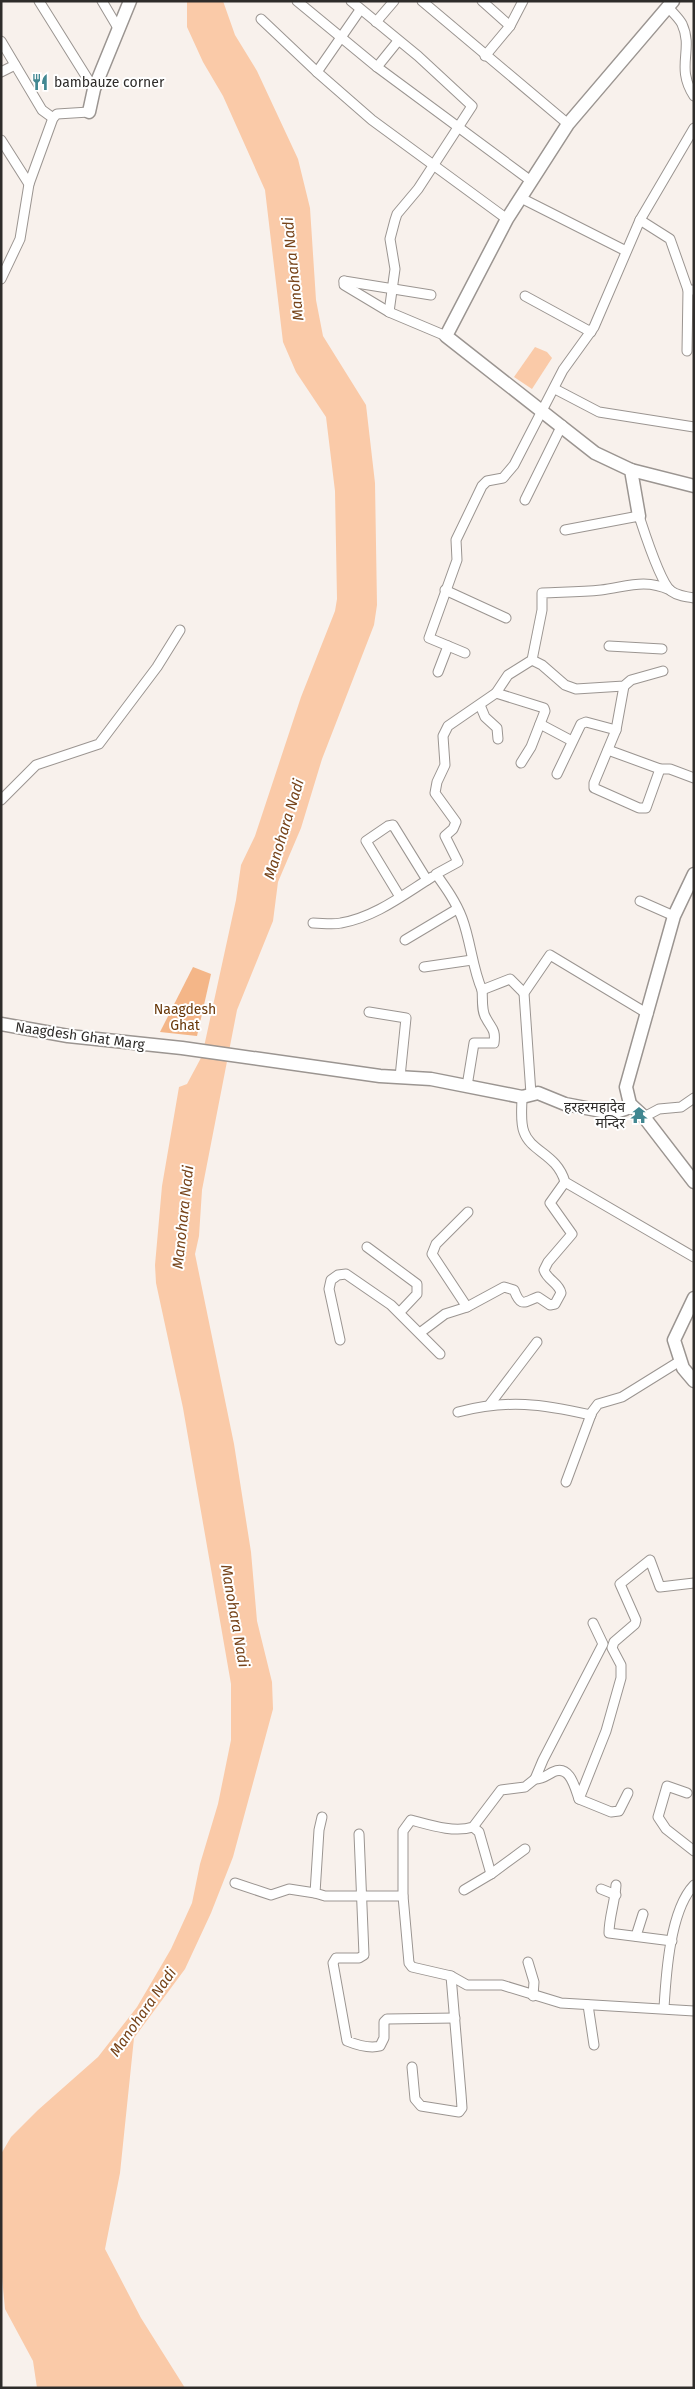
<svg xmlns="http://www.w3.org/2000/svg" width="695" height="2389" viewBox="0 0 695 2389" font-family="'Fira Sans','Noto Sans Devanagari',sans-serif">
<rect width="100%" height="100%" fill="#f8f1ec"/>
<!-- green -->
<polygon fill="#f4b688" points="193,967 211,974 197,1036 160,1032"/>
<!-- water -->
<g fill="#facaa8">
<polygon points="187,1 223,1 235,35 257,71 298,159 310,208 316,300 323,336 366,405 375,483 377,605 374,625 322,759 301,828 278,882 273,921 237,1010 202,1190 199,1236 195,1254 234,1444 251,1552 257,1621 272,1682 273,1709 233,1857 211,1913 185,1969 134,2038 120,2173 105,2249 141,2318 185,2388 37,2388 33,2361 5,2309 1,2267 1,2154 11,2137 38,2110 98,2057 137,2007 171,1949 192,1903 200,1864 218,1804 231,1740 231,1684 183,1408 156,1283 155,1265 162,1186 179,1087 187,1084 202,1056 236,900 241,865 255,836 301,697 335,611 337,599 335,491 326,417 296,372 283,342 265,190 223,96 203,62 187,27"/>
<polygon points="535,347 547,352 552,358 532,389 514,377"/>
</g>
<g fill="none" stroke-linecap="round" stroke-linejoin="round">
<!-- street casing -->
<g stroke="#9b9591" stroke-width="11">
<g id="street">
<polyline points="39,1 94,89"/>
<polyline points="102,1 118,28"/>
<polyline points="297,1 377,67 531,181"/>
<polyline points="351,1 418,56 472,106 418,189 397,214 395,220 390,239 395,269 389,312"/>
<polyline points="422,1 568,124"/>
<polyline points="482,1 510,26"/>
<path d="M667,6C672,12 679,18 682,24C694,50 675,67 694,96"/>
<polyline points="360,10 317,72 372,120 507,219"/>
<polyline points="261,19 317,72"/>
<polyline points="376,22 394,1"/>
<polyline points="1,41 42,110 53,118"/>
<polyline points="485,56 510,26 523,1"/>
<polyline points="377,67 398,41"/>
<polyline points="1,72 15,65"/>
<polyline points="1,140 29,184"/>
<polyline points="521,198 626,251"/>
<polyline points="640,220 670,239 688,290 694,290"/>
<polyline points="1,279 20,239 29,184 53,118 57,114 89,112"/>
<polyline points="344,281 344,285 389,312 446,336"/>
<polyline points="344,281 431,295"/>
<polyline points="525,296 591,332"/>
<polyline points="687,351 688,290"/>
<polyline points="555,389 599,412 694,427"/>
<polyline points="525,500 562,425"/>
<path d="M565,530L639,516C644,531 660,582 671,591C678,596 686,597 694,598"/>
<polyline points="445,590 506,618"/>
<polyline points="609,646 662,649"/>
<polyline points="465,653 429,638 457,560 456,540 482,486 487,481 503,478 514,465 563,370 594,327 640,220 694,128"/>
<polyline points="532,660 542,665 565,685 576,689 624,686 631,680 663,671"/>
<polyline points="438,672 448,646"/>
<polyline points="624,686 616,730 594,783 594,788 639,808 646,808 660,769"/>
<polyline points="496,693 544,708 545,711 531,747 521,763"/>
<polyline points="480,705 485,717 497,728 498,739"/>
<polyline points="540,724 572,741"/>
<polyline points="608,750 660,769 670,769 694,778"/>
<polyline points="557,774 581,724 586,722 616,730"/>
<polyline points="1,800 36,765 99,744 157,667 180,630"/>
<polyline points="400,897 366,841 388,826 393,825 427,880"/>
<polyline points="640,901 674,916"/>
<path d="M313,923C322,923 332,925 341,923C375,917 403,895 432,877"/>
<polyline points="405,940 457,909"/>
<polyline points="424,967 472,960"/>
<path d="M524,993L510,979L482,990C472,967 471,942 462,918C456,902 446,888 436,874L458,862L445,836L453,829L456,822L435,793L437,782L445,765L443,736L448,726L496,693L508,675L532,660L542,610V593C562,592 581,592 601,590C626,587 645,578 670,590"/>
<polyline points="369,1012 406,1018 400,1077"/>
<path d="M467,1086L474,1043H494C496,1029 491,1028 486,1018C481,1011 483,998 482,990"/>
<polyline points="531,1094 524,993 550,955 648,1014"/>
<path d="M522,1097C522,1108 520,1122 524,1132C531,1152 557,1154 565,1182L694,1257"/>
<polyline points="644,1117 659,1109 681,1107 694,1098"/>
<polyline points="367,1247 417,1284 417,1294 400,1312"/>
<polyline points="467,1307 432,1254 436,1244 468,1212"/>
<path d="M421,1332L445,1314L467,1307L504,1287L514,1290C521,1308 524,1302 538,1297L550,1305L555,1304L561,1293C559,1283 547,1280 544,1270L548,1262L572,1234L550,1203L565,1182"/>
<polyline points="340,1340 329,1289 331,1280 338,1275 346,1274 391,1305 440,1354"/>
<polyline points="490,1404 537,1342"/>
<path d="M458,1412C508,1399 542,1404 591,1415"/>
<polyline points="566,1482 592,1412 598,1404 622,1397 680,1361"/>
<path d="M593,1623L603,1644L543,1760L535,1779C543,1779 547,1775 553,1772C570,1764 575,1788 579,1799L606,1731L621,1678V1665L612,1648L614,1642L635,1624L636,1620L620,1584L650,1560L660,1587L694,1583"/>
<path d="M535,1779L525,1787L501,1790L473,1827C454,1833 430,1825 411,1820L403,1831V1896L409,1963L412,1967L451,1976L467,1985H502L561,2003L694,2011"/>
<polyline points="687,1793 667,1786 658,1817 666,1829 694,1851"/>
<polyline points="579,1799 611,1812 619,1811 628,1793"/>
<polyline points="322,1817 319,1830 315,1893 325,1896 403,1896"/>
<polyline points="473,1827 479,1832 491,1874"/>
<path d="M359,1834L364,1955L359,1958H336L333,1963L347,2041C357,2045 369,2049 380,2046L384,2038V2022L387,2019L455,2018"/>
<polyline points="235,1883 271,1895 289,1889 315,1893"/>
<path d="M616,1885C615,1902 609,1917 609,1933L672,1941"/>
<polyline points="601,1889 616,1895"/>
<polyline points="464,1890 491,1874 525,1849"/>
<polyline points="636,1936 643,1914"/>
<polyline points="528,1962 534,1982 533,1996"/>
<polyline points="588,2005 594,2045"/>
<path d="M664,2008C666,1974 670,1910 694,1885"/>
<polyline points="412,2067 415,2099 421,2106 459,2112 462,2108 461,2094 451,1976"/>
</g>
</g>
<!-- secondary casing -->
<g stroke="#9b9591" stroke-width="15">
<g id="secondary">
<polyline points="89,112 94,89 130,1"/>
<polyline points="631,470 694,486"/>
<polyline points="639,516 631,470 595,453 446,336 507,219 568,124 673,1"/>
<polyline points="694,874 674,916 626,1087 630,1104 644,1117 694,1182"/>
<polyline points="1,1024 68,1036 182,1048 380,1076 431,1079 522,1097 538,1093 565,1104 612,1113 625,1109 630,1104"/>
<polyline points="694,1298 674,1340 683,1368 694,1381"/>
</g>
</g>
<!-- street -->
<use href="#street" stroke="#fff" stroke-width="9"/>
<!-- secondary -->
<use href="#secondary" stroke="#fff" stroke-width="12"/>
</g>
<!-- icons -->
<defs>
<g id="restaurant-bare" transform="scale(1.35)"><path d="M-5-6h1v4h1v-4h1v4h1v-4h1v5L-1.5 .5V6h-2V.5L-5-1ZM5-6V6H3V1.5H1.5Q1.5-4 5-6Z" fill="#418791" stroke="#fff" stroke-width="2.5" paint-order="stroke"/></g>
<g id="temple-bare" transform="scale(1.35)"><path d="M0-6L5-2H3V0L6.5 2.5H4V6H1.5V3h-3V6H-4V2.5H-6.5L-3 0V-2H-5Z" fill="#418791" stroke="#fff" stroke-width="2.5" paint-order="stroke"/></g>
</defs>
<g fill-rule="evenodd">
<use href="#restaurant-bare" x="40" y="82"/>
<use href="#temple-bare" x="639" y="1115"/>
</g>
<g text-anchor="middle" dominant-baseline="central" stroke-width="4" stroke-linejoin="round" paint-order="stroke">
<!-- poi labels -->
<g font-size="14" fill="#2e2c2a" stroke="#fff" text-anchor="start">
<text x="54" y="82">bambauze corner</text>
<text x="625" y="1107" text-anchor="end">हरहरमहादेव<tspan x="625" dy="16">मन्दिर</tspan></text>
</g>
<!-- park labels -->
<g font-size="14" fill="#693809" stroke="#fff">
<text x="185" y="1009">Naagdesh<tspan x="185" dy="16">Ghat</tspan></text>
</g>
<!-- street labels -->
<g font-size="14" fill="#2e2c2a" stroke="#fff">
<text transform="translate(80 1036) rotate(8)">Naagdesh Ghat Marg</text>
</g>
<!-- water labels -->
<g font-size="15" font-style="italic" fill="#77441a" stroke="#fff">
<text transform="translate(293 269) rotate(-96)">Manohara Nadi</text>
<text transform="translate(284 829) rotate(-73)">Manohara Nadi</text>
<text transform="translate(183 1217) rotate(-84)">Manohara Nadi</text>
<text transform="translate(235 1616) rotate(80)">Manohara Nadi</text>
<text transform="translate(143 2012) rotate(-55)">Manohara Nadi</text>
</g>
</g>
<!-- border -->
<rect width="695" height="2389" fill="none" stroke="#2e2c2a" stroke-width="5"/>
</svg>
